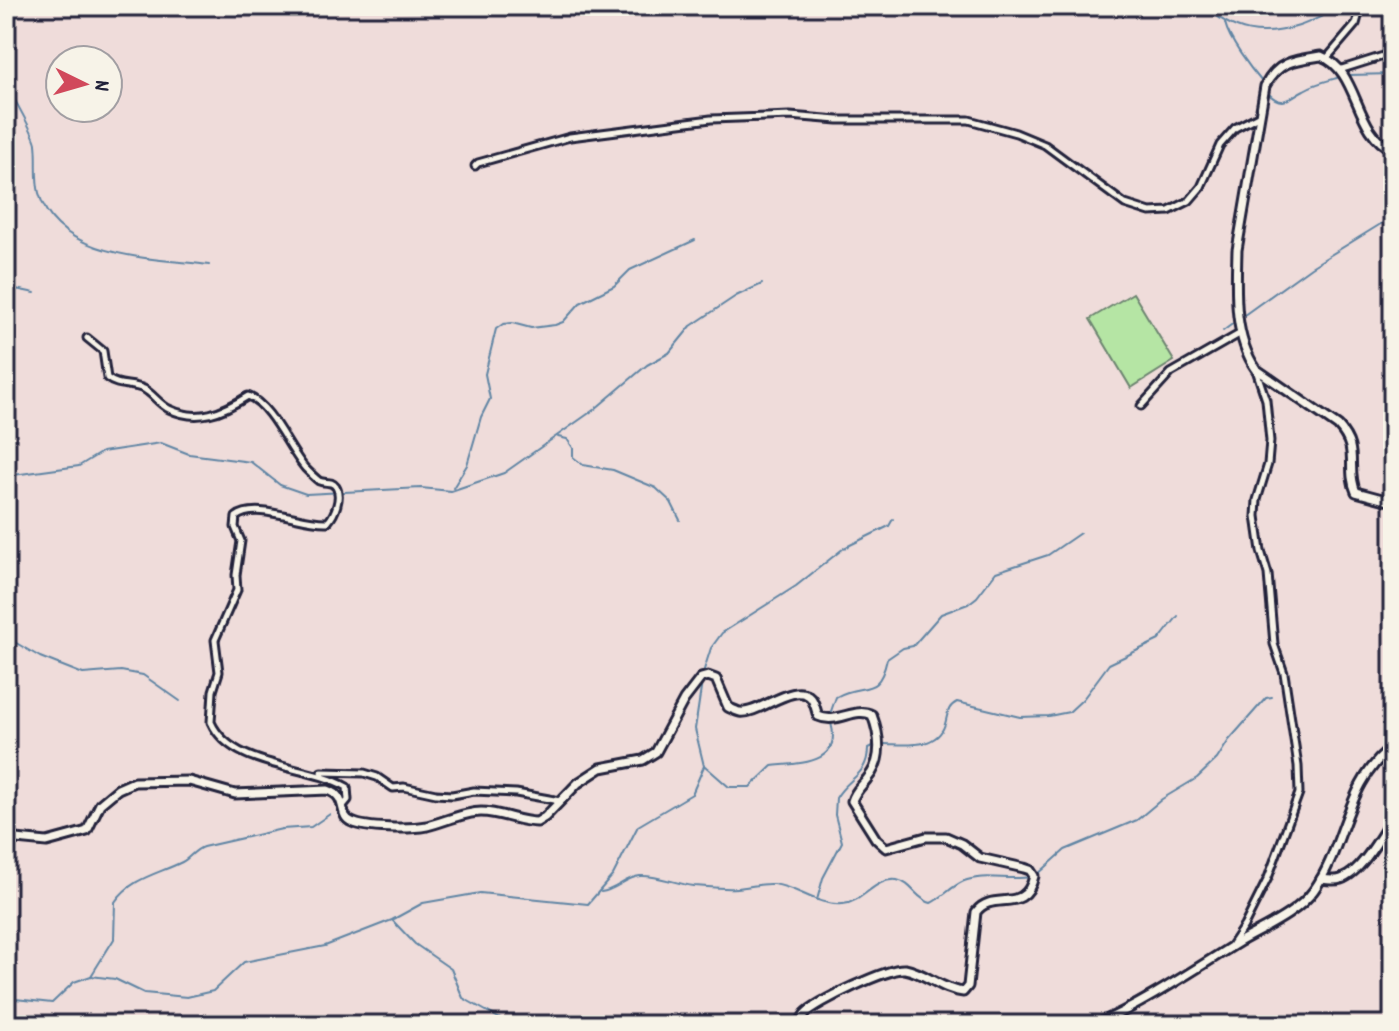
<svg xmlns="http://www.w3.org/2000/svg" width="1399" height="1031" viewBox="0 0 1399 1031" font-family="Dekko,sans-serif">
<rect width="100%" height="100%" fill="#efdcda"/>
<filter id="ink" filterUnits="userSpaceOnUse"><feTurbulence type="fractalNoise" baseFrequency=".0125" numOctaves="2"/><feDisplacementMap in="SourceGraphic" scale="16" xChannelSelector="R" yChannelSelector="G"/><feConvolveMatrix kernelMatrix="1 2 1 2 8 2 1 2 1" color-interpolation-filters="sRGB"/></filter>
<g filter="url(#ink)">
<!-- garden -->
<polygon fill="#b5e5a4" stroke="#6c8470" stroke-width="2" points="1133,293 1174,361 1131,388 1090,319"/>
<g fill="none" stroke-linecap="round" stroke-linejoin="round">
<!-- stream -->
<g stroke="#6085a4" stroke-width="2">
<path d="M364,6C400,15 436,9 473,14"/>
<path d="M1205,6C1233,33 1262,38 1299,26C1318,20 1333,8 1353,7"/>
<path d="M1225,23C1229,40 1250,68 1262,82"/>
<polyline points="1349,75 1393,74"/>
<path d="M6,85C11,93 36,137 36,144C38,160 35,177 39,193C56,259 155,258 209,265"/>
<path d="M1269,94C1283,109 1291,96 1304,90C1314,84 1326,81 1337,78"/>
<polyline points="6,287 35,293"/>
<polyline points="1240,318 1311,267 1384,222 1393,220"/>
<polyline points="1223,331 1235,322"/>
<polyline points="558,437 567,439 573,448 573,457 583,465 613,470 656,488 671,502 680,520"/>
<polyline points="6,476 79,466 102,452 161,443 189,454 251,462 280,485 306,494 421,488 451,491 504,473 595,409 647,365 669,353 691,326 736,296 762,284"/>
<polyline points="453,488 467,465 481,417 490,399 485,374 496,329 503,324 512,323 531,328 555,325 563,322 580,303 614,286 630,270 695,240"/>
<polyline points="6,637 40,657 83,674 121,671 143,675 180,701"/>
<polyline points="702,676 711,648 722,633 796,586 844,548 889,526 893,519"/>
<path d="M829,717L836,697C863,681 878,700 887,659L903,648L913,646L941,614L968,604L977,597L996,572L1048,555L1080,533"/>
<path d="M883,744C905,744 937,750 945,724C948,714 947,707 957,702L1020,717L1049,716L1069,712L1083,699L1109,664L1159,640L1178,616"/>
<path d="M705,766L729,787H750L772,766C798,763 843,765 831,723"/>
<polyline points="1037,875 1065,850 1137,820 1162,799 1197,778 1217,759 1229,740 1266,698 1272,697"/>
<path d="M601,892C616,890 626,877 640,876C658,875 676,884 694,886C708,887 723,889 737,888C750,887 760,883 773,884C798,887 817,906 843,904C864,902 875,877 897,880C912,883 916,899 931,903C943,897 952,886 964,881C985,873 1009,881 1030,877"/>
<path d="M817,900L823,878L842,842L835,815L836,798C848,777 868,776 868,748L876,744"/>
<polyline points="393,921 415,944 451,969 463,998 511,1025"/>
<path d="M91,976L114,939L115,902C131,878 158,874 182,862C190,858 194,850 203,847L282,829L311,827L330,814"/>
<polyline points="6,998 52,1003 74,982 91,976 115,979 144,993 187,997 213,991 244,962 325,946 392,920 423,903 480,893 588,904 613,875 638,826 692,794 704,766 695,729 702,682"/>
</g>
<!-- minor casing -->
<g stroke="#22223b" stroke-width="11">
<g id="minor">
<polyline points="1327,58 1356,24 1361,6"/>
<polyline points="1339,70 1393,53"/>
<polyline points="475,166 478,163 570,137 711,119 790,116 838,120 969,120 1016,133 1045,145 1125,204 1150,212 1169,211 1189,201 1201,187 1220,145 1235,128 1260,115"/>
<path d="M87,338L103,351L107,378C118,387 131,383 144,389C153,394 159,404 169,409C198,423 223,412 248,396C271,405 288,448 305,468C309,472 315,478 319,481C326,484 331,480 336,487C342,497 335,514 328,522C302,524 257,501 236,517L235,527L241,541L236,575L237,590L215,640L219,672L213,691L211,722C232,769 307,764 347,787L348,800L343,806"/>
<polyline points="1141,406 1171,373 1241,333"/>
<polyline points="321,772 364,773 377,777 393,788 404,787 436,794 452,795 474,791 516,793 560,801"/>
<polyline points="1232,944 1244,926 1268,878 1299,793 1298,766 1284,673 1274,644 1268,574 1261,551 1256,516 1257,500 1268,464 1270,441 1266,400 1256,370"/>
</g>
</g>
<!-- tertiary casing -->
<g stroke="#22223b" stroke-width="13">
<g id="tertiary">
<path d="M1393,150C1353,132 1360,71 1321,56C1295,60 1278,61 1265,86L1237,250C1236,289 1233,336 1256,369L1338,426C1361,451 1345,467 1356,492L1393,502"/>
<path d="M6,838L47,842L87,831L100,804L118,789L134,782L189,781L235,794L328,790C349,797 337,816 352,822C366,829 411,829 427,826C444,822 464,812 481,812C501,812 518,822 537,822L545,817L578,783L601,768L643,760L656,752L684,700L701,678L708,676L716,679L728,707C729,708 739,712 740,712C759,715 795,680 811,698C815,703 816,711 818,716C837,725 855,706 872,715C880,736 883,761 867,779C861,787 855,791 852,801L876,839L886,848L926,837H946L962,844L980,858L1024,868L1030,870L1034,876C1025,916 993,889 976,912L968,986L963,992C942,990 926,973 905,969C889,967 816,1002 805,1014C803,1017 800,1022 799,1025"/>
<path d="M1321,879C1328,880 1335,881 1341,879C1361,873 1382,834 1393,817"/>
<path d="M1095,1025C1145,1003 1192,971 1239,942C1263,928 1297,914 1314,890C1346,845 1346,780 1393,747"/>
</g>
</g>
<!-- minor -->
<use href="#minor" stroke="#f7f3e8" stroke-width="5"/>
<!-- tertiary -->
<use href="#tertiary" stroke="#f7f3e8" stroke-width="7"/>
</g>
</g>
<!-- margin -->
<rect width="1399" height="1031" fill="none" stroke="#f7f3e8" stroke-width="32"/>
<rect x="16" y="16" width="1367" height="999" fill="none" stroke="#22223b" stroke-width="3" filter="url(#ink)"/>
<!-- north arrow -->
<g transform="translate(84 84) rotate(95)"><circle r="38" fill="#f7f3e8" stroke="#a29fa3" stroke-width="2"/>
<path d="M0-6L14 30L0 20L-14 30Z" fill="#d1495b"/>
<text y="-12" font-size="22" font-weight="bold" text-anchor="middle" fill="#22223b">N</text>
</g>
</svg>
